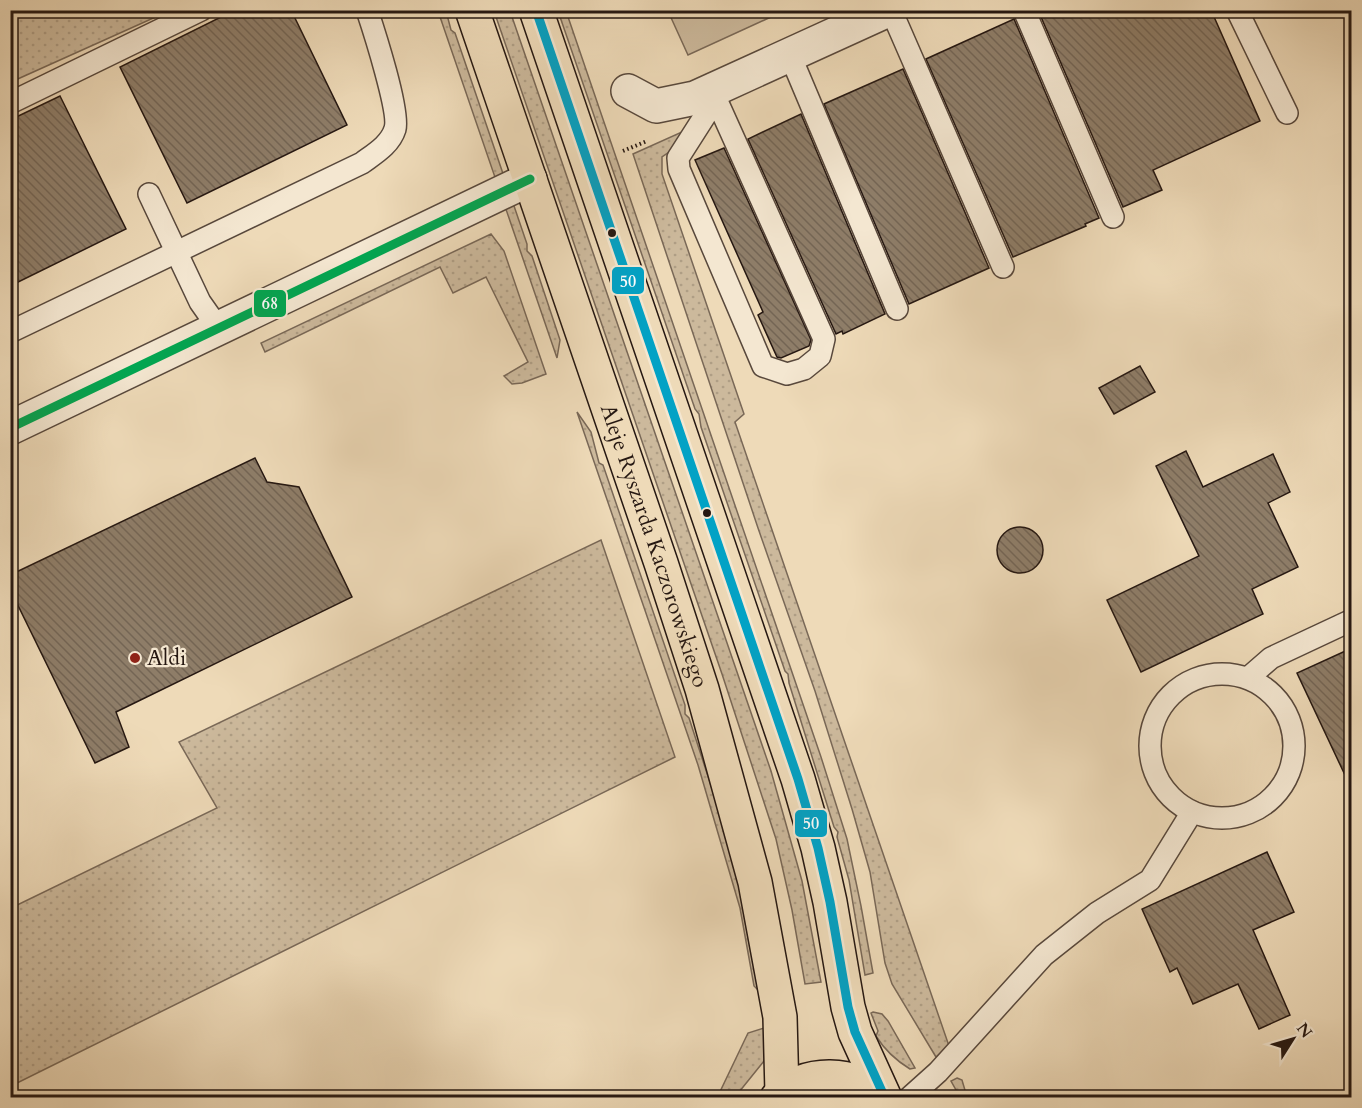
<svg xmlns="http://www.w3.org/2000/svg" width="1362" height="1108" viewBox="0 0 1362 1108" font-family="Cardo,serif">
<defs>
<pattern id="grass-dots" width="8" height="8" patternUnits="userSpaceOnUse" patternTransform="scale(1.5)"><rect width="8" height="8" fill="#ccb99c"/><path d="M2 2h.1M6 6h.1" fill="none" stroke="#af9e85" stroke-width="1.8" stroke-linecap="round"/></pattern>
<pattern id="building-back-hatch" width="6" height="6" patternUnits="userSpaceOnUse" patternTransform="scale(1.5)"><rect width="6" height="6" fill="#8e7d68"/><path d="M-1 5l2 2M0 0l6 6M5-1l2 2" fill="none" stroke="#746554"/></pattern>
</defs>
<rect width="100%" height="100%" fill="#eedab8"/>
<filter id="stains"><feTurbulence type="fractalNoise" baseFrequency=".00333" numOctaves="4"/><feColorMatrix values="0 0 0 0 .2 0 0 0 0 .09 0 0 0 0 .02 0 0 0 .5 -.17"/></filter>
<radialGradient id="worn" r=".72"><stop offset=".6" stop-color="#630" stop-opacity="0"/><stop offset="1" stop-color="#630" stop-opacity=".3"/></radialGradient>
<!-- grass -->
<g fill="url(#grass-dots)" stroke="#796857" stroke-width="1.5">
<polygon points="11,10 169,10 169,11 11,82"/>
<polygon points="438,11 446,11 451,30 455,33 527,244 527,251 532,256 560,340 557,358"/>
<polygon points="494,11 510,11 771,771 802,881 821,982 805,984 792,910 776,839 722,674"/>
<polygon points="558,11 566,11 821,757 847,839 861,906 873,973 865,975 849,880 837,837 838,832 834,827 789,683 788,674 785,671 701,427 699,414 695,409"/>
<polygon points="684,131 675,148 662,157 662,174 744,414 735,422 949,1046 936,1057 892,984 885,963 870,872 852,809 815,691 758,528 633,154"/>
<polygon points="491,234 504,251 546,374 522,383 512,384 504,376 528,362 486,277 453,293 440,267 265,352 261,343"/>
<polygon points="577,412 591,432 599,463 603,465 685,705 685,714 689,718 730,844 762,989 758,990 754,986 740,908 698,765"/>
<polygon points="601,540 675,757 11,1086 11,908 217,808 179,742"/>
<path d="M873,1012L882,1014L888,1021L915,1068L910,1069C897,1061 884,1049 876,1036L878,1031L871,1013Z"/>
<polygon points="764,1028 768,1049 764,1061 735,1097 717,1098 748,1033"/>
<polygon points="957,1078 962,1080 967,1097 960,1097 951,1081"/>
</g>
<!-- garden -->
<polygon fill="#ccb99c" stroke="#796857" stroke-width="1.5" points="668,11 784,11 688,55"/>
<!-- building -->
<g fill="url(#building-back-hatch)" stroke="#261812" stroke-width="1.5">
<polygon points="235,10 291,10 347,125 187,203 120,67"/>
<polygon points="1038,10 1211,10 1260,121 1153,170 1162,190 1123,207"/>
<polygon points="1014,19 1099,218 1085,224 1086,226 1013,257 926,59"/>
<polygon points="903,69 989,268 909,304 824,104"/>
<polygon points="60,96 126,229 10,286 10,120"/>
<polygon points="801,114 885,314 843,334 842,331 836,334 748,139"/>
<polygon points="724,148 811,340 809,346 781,358 777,357 758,315 763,312 695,160"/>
<polygon points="1140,366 1155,392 1114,414 1099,388"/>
<polygon points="1186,451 1203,487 1273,454 1290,492 1268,503 1298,567 1252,589 1263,614 1141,672 1107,600 1199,556 1156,466"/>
<polygon points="255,458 267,482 299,487 352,597 116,712 129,747 95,763 10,589 10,575"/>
<circle cx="1020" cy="550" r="23"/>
<polygon points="1352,648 1352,790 1297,673"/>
<polygon points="1267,852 1294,912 1253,930 1290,1015 1259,1029 1238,984 1193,1004 1177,968 1170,972 1142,909"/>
</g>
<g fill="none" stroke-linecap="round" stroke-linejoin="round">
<!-- lane casing -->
<g stroke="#58483c" stroke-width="24">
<g id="lane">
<polyline points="891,10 1003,267"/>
<polyline points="1024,10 1113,217"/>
<polyline points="1237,10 1287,113"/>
<polyline points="790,55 897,309"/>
<polyline points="707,93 708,111 678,158 679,169 763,366 787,374 804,369 820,356 824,339 712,90"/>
<polyline points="10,103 201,10"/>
<polyline points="149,194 200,302 219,329"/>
<path d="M10,332L362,163C374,154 390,145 395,129C400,112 374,31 367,10"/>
<circle cx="1222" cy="746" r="72"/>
<polyline points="1248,678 1271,658 1352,620"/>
<polyline points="909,1098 938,1072 1044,955 1097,913 1150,880 1192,812"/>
</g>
</g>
<!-- street casing -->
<g stroke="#58483c" stroke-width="36">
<g id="street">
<polyline points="628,91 656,106 695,98 888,10"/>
<polyline points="10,428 530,179"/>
</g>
</g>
<!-- primary casing -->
<g stroke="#261812" stroke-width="36">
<g id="primary">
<path id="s1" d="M472,10L661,563L702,689L755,882L780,1017L782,1093"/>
<polyline points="536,10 798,779 818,848 830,902 848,1007 855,1032 885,1098"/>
<path d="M777,1098C807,1069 853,1071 883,1098"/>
</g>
</g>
<!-- path -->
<polyline stroke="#261812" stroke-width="4" stroke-dasharray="1.5 3" stroke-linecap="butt" points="623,151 647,141"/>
<!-- lane -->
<use href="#lane" stroke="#f4e7d1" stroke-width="21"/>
<!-- street -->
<use href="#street" stroke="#f4e7d1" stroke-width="33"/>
<!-- primary -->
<use href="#primary" stroke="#eedab8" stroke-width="33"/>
<!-- bus-1 casing -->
<g stroke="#f4e7d1" stroke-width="14">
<polyline id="bus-1" points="536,10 798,779 818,848 830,902 848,1007 855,1032 885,1098"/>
</g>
<!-- bus-2 casing -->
<g stroke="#f4e7d1" stroke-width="14">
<polyline id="bus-2" points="10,428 530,179"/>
</g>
<!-- bus-1 -->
<use href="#bus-1" stroke="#02a2c5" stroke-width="9"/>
<!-- bus-2 -->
<use href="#bus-2" stroke="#00a651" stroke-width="9"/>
</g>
<!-- markers -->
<g fill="#261812" stroke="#f4e7d1" stroke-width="2">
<circle cx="612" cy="233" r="5"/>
<circle cx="707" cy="513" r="5"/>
</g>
<circle fill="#8f2418" stroke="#f4e7d1" stroke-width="2" cx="135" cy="658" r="6"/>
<g text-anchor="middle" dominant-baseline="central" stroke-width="4.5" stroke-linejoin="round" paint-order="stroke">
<!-- street labels -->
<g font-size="22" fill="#261812" stroke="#f4e7d1">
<text stroke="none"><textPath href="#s1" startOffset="566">Aleje Ryszarda Kaczorowskiego</textPath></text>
</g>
<!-- poi labels -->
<g font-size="22" fill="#261812" stroke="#f4e7d1" text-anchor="start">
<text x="147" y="658">Aldi</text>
</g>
</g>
<g stroke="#f4e7d1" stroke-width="2">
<rect x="611" y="266" width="34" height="29" rx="6" fill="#02a2c5"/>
<rect x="253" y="289" width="34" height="29" rx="6" fill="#00a651"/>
<rect x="794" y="809" width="34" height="29" rx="6" fill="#02a2c5"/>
</g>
<g font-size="16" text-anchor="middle" font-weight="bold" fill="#fff">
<text x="628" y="287">50</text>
<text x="270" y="309">68</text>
<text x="811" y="829">50</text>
</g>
<!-- margin -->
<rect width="1362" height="1108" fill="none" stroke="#eedab8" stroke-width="36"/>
<rect x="12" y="12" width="1338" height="1084" fill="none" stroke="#261812" stroke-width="3"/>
<rect x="18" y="18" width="1326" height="1072" fill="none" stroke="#261812" stroke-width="1.5"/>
<!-- north arrow -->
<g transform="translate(1293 1039) rotate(53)" stroke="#f4e7d1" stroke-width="4.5" paint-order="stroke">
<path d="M0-4.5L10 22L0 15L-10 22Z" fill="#261812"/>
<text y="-9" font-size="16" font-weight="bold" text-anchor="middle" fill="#261812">N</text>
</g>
<rect width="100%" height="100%" filter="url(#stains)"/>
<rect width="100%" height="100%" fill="url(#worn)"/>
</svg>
